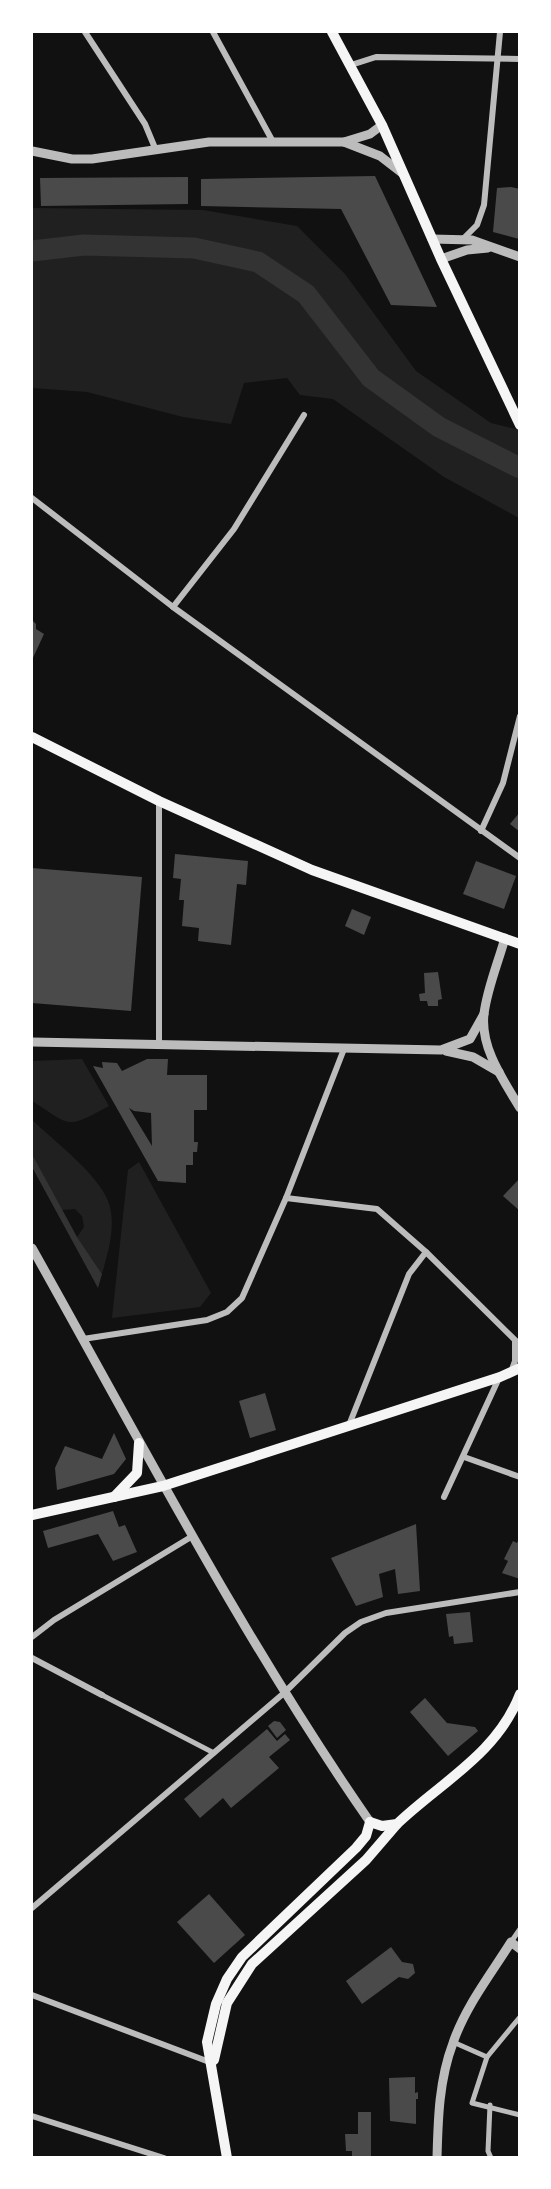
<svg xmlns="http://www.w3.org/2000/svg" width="551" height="2189" viewBox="0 0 551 2189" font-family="Commissioner,sans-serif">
<rect width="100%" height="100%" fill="#111"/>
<!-- green -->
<g fill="#202020">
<polygon points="32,208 203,210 297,226 345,274 416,371 491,423 519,430 519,518 444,477 333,399 300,395 287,378 244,383 231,424 183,417 87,392 32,388"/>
<path d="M82,1059L109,1106C65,1130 72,1126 32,1101V1061Z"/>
<path d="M32,1120C54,1141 97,1173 108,1201C117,1224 108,1252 102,1274L77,1237L84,1227L82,1216L75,1209L62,1210L32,1154Z"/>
<polygon points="139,1162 211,1293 200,1307 112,1318 128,1170"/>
</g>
<!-- water -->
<polygon fill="#333" points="32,1154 77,1237 102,1274 98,1288 32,1167"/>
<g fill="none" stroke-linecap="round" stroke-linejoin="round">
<!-- river -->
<polyline stroke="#333" stroke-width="21" points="32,251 84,245 194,248 258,262 306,294 371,378 439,427 520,468"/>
</g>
<!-- building -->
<g fill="#4a4a4a" fill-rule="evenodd">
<polygon points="375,176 437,307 391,305 341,209 201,206 201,179"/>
<polygon points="188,177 188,204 41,206 40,178"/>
<polygon points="511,187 520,189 519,239 493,232 497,188"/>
<polygon points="32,620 36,624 36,629 44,634 32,660"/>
<polygon points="520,812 520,832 510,824"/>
<polygon points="175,854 248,861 246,885 237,884 231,945 198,941 199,928 182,926 184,900 179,900 181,879 173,878"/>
<polygon points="476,861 516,876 504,909 463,894"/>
<polygon points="32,868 142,877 131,1011 32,1003"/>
<polygon points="352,909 371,917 364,935 345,926"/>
<polygon points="438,972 442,999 438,1000 438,1006 428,1006 427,1001 420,1001 419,994 425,993 424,973"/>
<path d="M147,1059H168L167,1075H207V1110H194V1142H198L197,1152H193V1165H186V1183L158,1181L93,1066L103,1068L102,1062L117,1063L122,1071ZM129,1108L134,1111L151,1113L152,1146Z"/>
<polygon points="520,1178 520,1211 503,1196"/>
<polygon points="265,1393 276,1430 250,1438 239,1401"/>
<polygon points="114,1433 126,1459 114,1474 57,1490 55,1468 65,1446 102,1459"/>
<polygon points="113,1511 119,1527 125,1525 137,1552 113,1561 98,1534 48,1548 43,1531"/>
<polygon points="416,1524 420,1591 398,1594 395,1569 379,1574 383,1597 356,1606 331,1558"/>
<polygon points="520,1536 520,1579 502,1573 508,1561 504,1559 513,1541 517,1543"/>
<polygon points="470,1612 473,1642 454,1644 453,1636 449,1637 446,1614"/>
<polygon points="425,1698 447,1723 475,1727 478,1731 448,1756 410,1712"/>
<polygon points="274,1721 280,1722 286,1730 277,1738 268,1726"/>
<polygon points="267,1729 277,1741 285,1734 290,1740 269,1757 279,1768 231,1808 223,1798 200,1818 184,1799"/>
<polygon points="209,1894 245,1935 214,1963 177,1922"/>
<polygon points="391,1947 402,1962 413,1964 415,1973 408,1979 399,1977 362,2004 346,1981"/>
<polygon points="415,2077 415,2093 418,2092 418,2099 416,2099 416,2124 390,2121 389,2078"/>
<polygon points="358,2112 371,2112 371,2158 352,2158 352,2151 346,2151 345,2134 358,2134"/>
</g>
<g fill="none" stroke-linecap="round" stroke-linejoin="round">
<!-- pedestrian -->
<g stroke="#bcbcbc" stroke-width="5">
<polyline points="102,1695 214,1753"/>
<polyline points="511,1942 520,1929"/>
<polyline points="520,2017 487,2057 472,2103 520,2115"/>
<polyline points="453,2042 487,2057"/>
<polyline points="490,2105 488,2151 491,2158"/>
</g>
<!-- minor -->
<g stroke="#bcbcbc" stroke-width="6">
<polyline points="85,32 145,124 155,148"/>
<polyline points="213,32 272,140"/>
<polyline points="351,65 376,57 520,59"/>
<polyline points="463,239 477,225 484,205 500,32"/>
<polyline points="32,498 173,607 520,858"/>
<polyline points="173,607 234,529 304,415"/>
<polyline points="481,831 503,783 520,716"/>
<polyline points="159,1045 159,801"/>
<polyline points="286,1198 377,1209 426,1252 520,1345"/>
<polyline points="83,1339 207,1320 227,1312 242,1298 286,1198 344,1049"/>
<polyline points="511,1372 515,1361 515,1341"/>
<polyline points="349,1425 409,1274 426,1252"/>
<polyline points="464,1457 520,1477"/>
<polyline points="444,1497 499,1378"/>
<polyline points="32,1637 54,1620 191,1537"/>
<polyline points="32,1658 102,1695"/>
<polyline points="32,1908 284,1693 345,1633 361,1622 386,1613 520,1592"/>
<polyline points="32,1995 212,2063"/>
<polyline points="32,2116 164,2158"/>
</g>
<!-- tertiary -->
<g stroke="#bcbcbc" stroke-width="9">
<polyline points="344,142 380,156 402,173"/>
<polyline points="32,151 72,159 92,159 209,142 344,142 370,134 382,125"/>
<polyline points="432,239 472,240 520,257"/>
<polyline points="441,259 467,250 488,248"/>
<path d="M505,938C498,963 487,989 484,1014C480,1048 504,1081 520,1108"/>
<polyline points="32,1042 441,1050 470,1039 484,1014"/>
<polyline points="446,1051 473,1057 499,1072"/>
<path d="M32,1248C141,1442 243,1639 370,1822"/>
<path d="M437,2158C438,2119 439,2080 453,2043C465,2007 491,1974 511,1942L520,1949"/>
</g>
<!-- secondary -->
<g stroke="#f5f5f5" stroke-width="10">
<polyline points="332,32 382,125 441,259 520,425"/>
<polyline points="32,737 159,801 312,870 520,944"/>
<polyline points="114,1497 137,1473 139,1443"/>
<polyline points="32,1515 163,1486 500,1377 520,1368"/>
<path d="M370,1822L382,1826L397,1824C441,1782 497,1754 520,1694"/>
</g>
<!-- primary -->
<g stroke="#f5f5f5" stroke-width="10">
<polyline points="214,2060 227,2003 252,1964 366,1860 397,1824"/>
<polyline points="227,2158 207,2042 216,2004 227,1979 242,1957 356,1848 366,1836 370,1822"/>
</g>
</g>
<!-- border -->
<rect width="551" height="2189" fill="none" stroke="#ffffff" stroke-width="66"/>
</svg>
